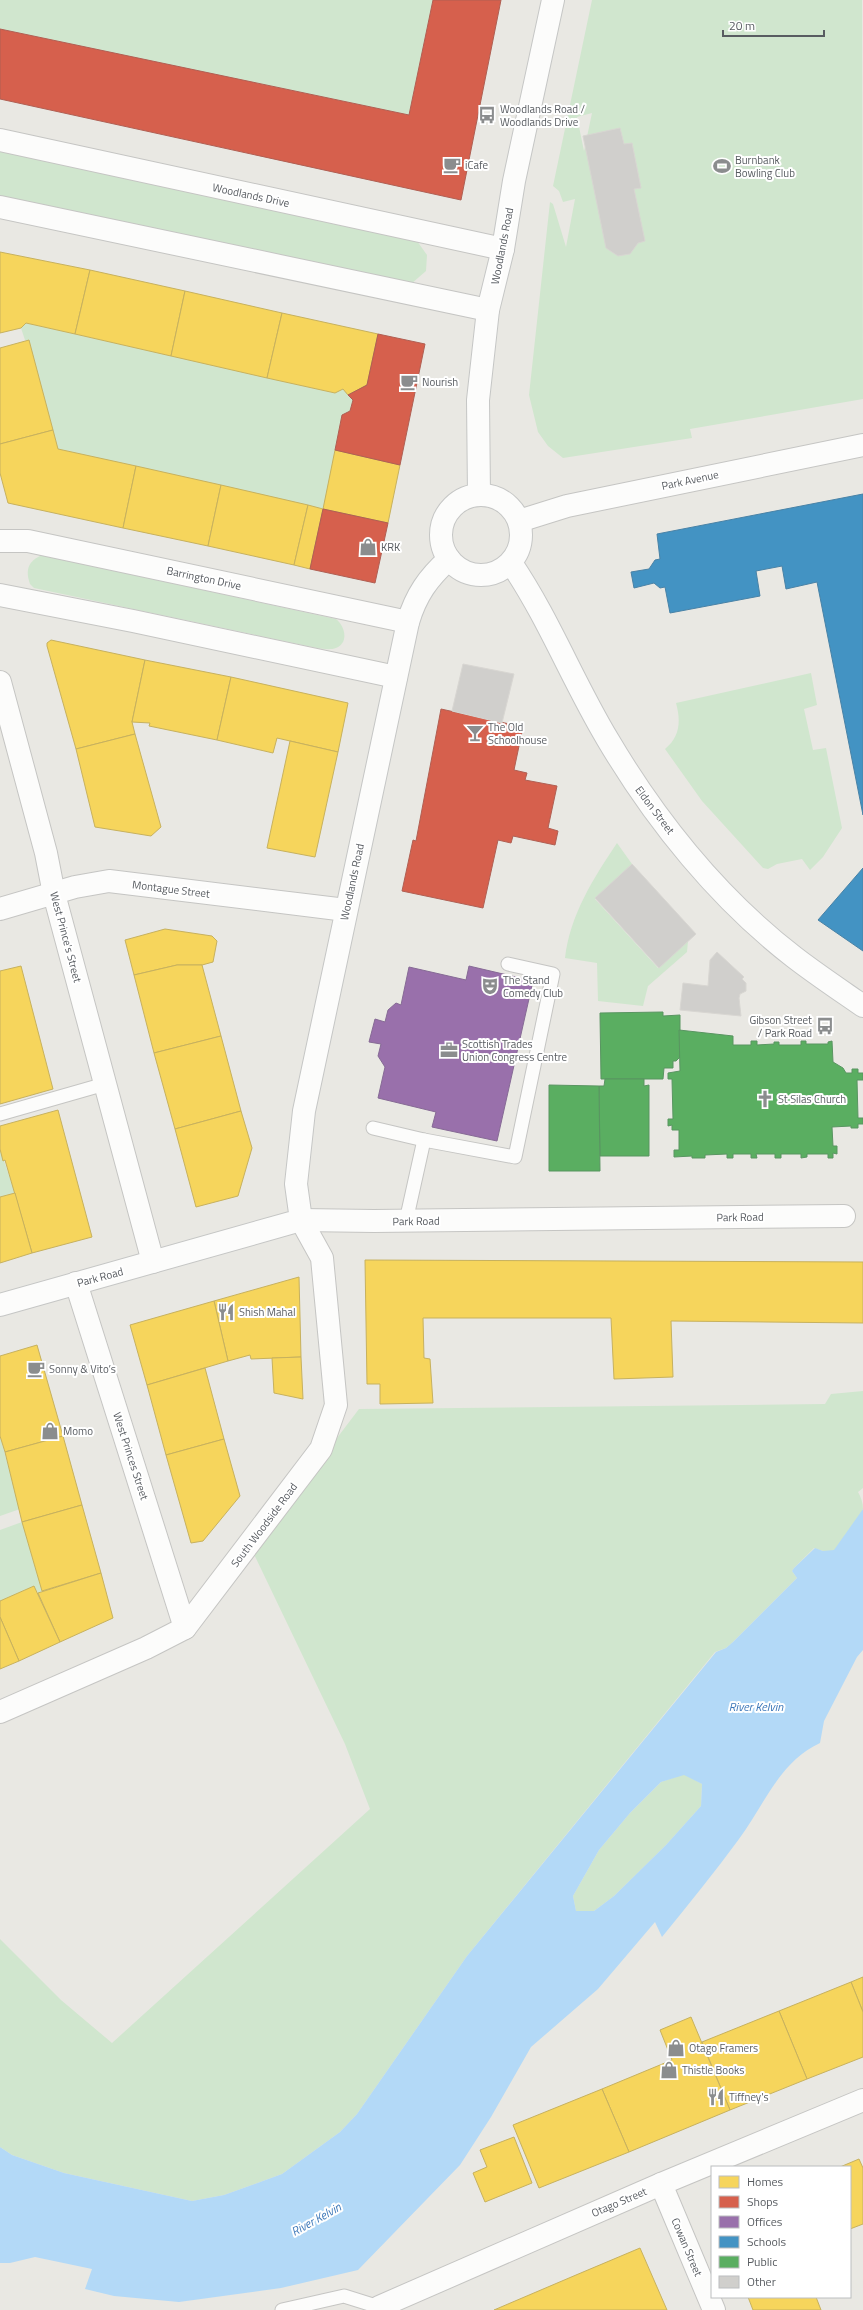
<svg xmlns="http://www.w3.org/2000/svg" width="863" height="2310" viewBox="0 0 863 2310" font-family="'Titillium Web',sans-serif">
<rect width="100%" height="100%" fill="#e9e8e3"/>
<!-- green -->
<g fill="#d0e6ce" fill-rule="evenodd">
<polygon points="0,0 433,0 409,115 0,29"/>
<path d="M592,0H862L863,399L690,429L692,438L563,458L548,446L538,432L529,395L550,202L553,204L566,247L575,199L563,202L559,191L553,186ZM592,113L584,151L577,117Z"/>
<polygon points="0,150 417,241 427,255 426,271 411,284 0,198"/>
<polygon points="26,323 334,393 343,389 353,400 323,509 58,449 29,340 25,340 21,328"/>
<path d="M42,555L336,619C344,625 350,642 336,648C331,650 323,649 317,648L34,588L30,584C25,570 28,561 42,555Z"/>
<path d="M811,673L817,705L804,709L813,750L826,748L842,828L823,857L810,870L802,859L777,864L768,869L763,868L702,801L665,749C680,737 681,721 676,703Z"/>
<path d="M617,843L632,864L595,899L658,968L688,941L687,952L648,986L643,1006L598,1001L597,963L565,958C570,915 593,879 617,843Z"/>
<polygon points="0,1149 15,1193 0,1197"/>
<path d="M863,1391V1488L858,1492C861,1497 863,1503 863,1509C859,1521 842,1542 834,1551H823L814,1548L794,1568L792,1571L797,1578L733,1642L726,1648L715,1652L467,1956L357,2114L340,2132L282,2174L224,2195L192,2201L64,2173L12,2155L0,2147V1939L61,2000L112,2043L370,1809L345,1744L252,1550L359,1409L825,1404L831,1394Z"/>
<polygon points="0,1436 20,1509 0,1516"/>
<polygon points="22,1522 42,1591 38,1593 34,1586 0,1601 0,1530"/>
<polygon points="684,1774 702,1784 701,1806 666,1845 614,1896 594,1911 576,1911 573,1896 599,1850 630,1813 661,1782"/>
</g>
<!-- water -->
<path fill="#b3d9f7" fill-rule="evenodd" d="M863,1509V1650L857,1657L824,1721L820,1743C779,1762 765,1804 739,1839C714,1873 688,1905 662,1937L655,1922L598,1989L531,2047L491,2117L460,2165L358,2270L281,2288L179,2302L114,2296L85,2289L92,2269L35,2257L10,2263H0V2147L12,2155L64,2173L192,2201L224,2195L282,2174L340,2132L357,2114L467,1956L716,1652L726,1648L733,1642L797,1578L792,1571L794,1568L815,1548L823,1551L834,1550ZM684,1775L702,1784L701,1806L666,1845L614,1896L594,1911H576L573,1896L599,1850L630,1813L661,1782Z"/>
<!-- homes -->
<g fill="#f6d55c" stroke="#c7b15e">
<polygon points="0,252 90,270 75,334 26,323 21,328 0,333"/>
<polygon points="90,270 185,291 171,356 75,334"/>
<polygon points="185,291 282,313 267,378 171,356"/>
<polygon points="282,313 378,334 367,385 348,395 343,389 335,393 267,378"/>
<polygon points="29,340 53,430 0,444 0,348"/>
<polygon points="53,430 58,449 136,466 123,528 8,503 0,473 0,444"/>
<polygon points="335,450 400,465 388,523 323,509"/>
<polygon points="136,466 221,485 208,546 123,528"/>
<polygon points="221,485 308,505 294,565 208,546"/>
<polygon points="308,505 323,509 310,569 294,565"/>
<polygon points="51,640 145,660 132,722 135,734 76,749 47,646 47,643"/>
<polygon points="145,660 231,677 217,740 149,726 150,723 132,722"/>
<polygon points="231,677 348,703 338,752 277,738 273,753 217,740"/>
<polygon points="135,734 161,827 151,836 95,827 76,749"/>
<polygon points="290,741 338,752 315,857 267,848"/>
<polygon points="165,929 212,936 217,941 213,962 202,965 177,965 134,975 125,940"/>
<polygon points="177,965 202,965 221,1036 154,1053 134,975"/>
<polygon points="21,966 53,1089 0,1104 0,971"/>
<polygon points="221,1036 241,1111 175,1129 154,1053"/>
<polygon points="58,1110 92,1237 32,1253 5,1160 3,1161 0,1149 0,1126"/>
<polygon points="241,1111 252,1148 238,1196 196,1207 175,1129"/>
<polygon points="15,1193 32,1253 0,1263 0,1197"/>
<polygon points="365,1260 863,1262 863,1323 671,1321 673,1377 614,1379 611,1318 423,1318 424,1358 430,1359 433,1403 380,1404 380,1384 367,1384"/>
<polygon points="299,1277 301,1357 251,1359 250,1355 228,1361 214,1301"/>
<polygon points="214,1301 228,1361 147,1385 130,1325"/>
<polygon points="37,1345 63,1436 5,1452 0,1436 0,1356"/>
<polygon points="301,1357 303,1399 274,1393 272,1358"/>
<polygon points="205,1368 224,1439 166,1455 147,1385"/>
<polygon points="63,1436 82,1505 22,1522 5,1452"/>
<polygon points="224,1439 240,1496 203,1541 191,1543 166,1455"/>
<polygon points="82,1505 101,1573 42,1591 22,1522"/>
<polygon points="101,1573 113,1618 60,1642 38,1593"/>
<polygon points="34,1586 60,1642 19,1661 0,1617 0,1601"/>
<polygon points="0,1617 19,1661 0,1669"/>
<polygon points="863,1977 863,2012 851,1982"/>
<polygon points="851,1982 863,2012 863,2057 807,2079 779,2011"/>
<polygon points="779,2011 807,2079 730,2110 702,2042"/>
<polygon points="691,2017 730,2110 629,2152 602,2089 672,2060 660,2030"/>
<polygon points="602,2089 629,2152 539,2188 513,2125"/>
<polygon points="514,2137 532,2183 485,2202 473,2173 487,2167 480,2150"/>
<polygon points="859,2159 863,2168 863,2224 850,2229 850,2167 840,2167"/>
<polygon points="640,2248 667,2310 494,2310 576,2275"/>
<polygon points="748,2297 816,2297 821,2310 753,2310"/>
</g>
<!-- shops -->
<g fill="#d6604d" stroke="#b05f53">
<polygon points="433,0 501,0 461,200 0,99 0,29 409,115"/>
<polygon points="378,334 425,344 400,465 335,450 342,415 350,411 353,400 348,395 367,385"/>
<polygon points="323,509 388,523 375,583 310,569"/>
<polygon points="441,709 523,727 514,770 527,773 525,780 557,786 548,828 558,831 555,845 513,836 511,843 498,840 483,908 402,891 413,840 416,841"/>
</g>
<!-- offices -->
<polygon fill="#9970ab" stroke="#866a95" points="469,966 533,981 497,1141 432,1127 436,1112 378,1098 385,1067 378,1056 381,1044 369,1042 375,1019 385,1022 388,1010 396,1003 401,1005 409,967 466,980"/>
<!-- schools -->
<g fill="#4393c3" stroke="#4982a6">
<polygon points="863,494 863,815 817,582 786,589 782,566 756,571 760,596 670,613 665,587 660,588 654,583 634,588 631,572 649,569 655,560 660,559 657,534"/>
<polygon points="863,868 863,951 818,920"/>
</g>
<!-- public -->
<g fill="#5aae61" stroke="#599561">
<polygon points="663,1012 663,1016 680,1015 680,1057 676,1061 673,1061 673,1068 664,1068 663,1079 601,1079 600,1013"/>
<polygon points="679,1030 733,1036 733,1045 751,1045 751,1041 757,1041 757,1045 774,1044 774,1042 779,1042 779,1045 801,1045 801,1041 806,1041 806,1044 828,1044 828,1042 832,1041 833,1062 843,1068 846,1073 852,1073 852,1069 858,1069 858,1073 863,1073 863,1080 857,1080 858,1118 863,1118 863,1124 858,1124 858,1128 851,1128 851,1126 832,1127 833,1146 837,1146 837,1154 833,1153 833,1158 828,1158 828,1154 807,1154 807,1157 801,1158 801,1154 781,1154 781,1158 775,1158 775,1154 756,1154 757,1158 751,1158 751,1154 733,1154 733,1158 727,1158 727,1154 705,1155 705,1158 692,1158 692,1156 674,1157 674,1150 679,1150 679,1130 672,1130 672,1125 668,1126 668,1119 673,1119 672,1079 668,1079 668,1073 680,1071"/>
<polygon points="605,1079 644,1079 644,1086 649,1085 649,1156 600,1156 599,1086 604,1086"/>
<polygon points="549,1085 599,1086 600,1171 549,1171"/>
</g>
<!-- building -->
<g fill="#d0cfcc" stroke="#d8d6d2">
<polygon points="620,128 624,144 632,143 641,188 634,189 645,241 638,243 630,254 618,256 606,248 583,136"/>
<polygon points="463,664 514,674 502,723 452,711"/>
<polygon points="632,864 696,934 659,968 595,898"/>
<polygon points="717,952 744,977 742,979 746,983 746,991 740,994 739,998 741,1016 680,1010 683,983 708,986 710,960"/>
</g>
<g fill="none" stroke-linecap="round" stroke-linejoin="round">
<!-- lane casing -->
<g stroke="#c5c5c3" stroke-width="15">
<g id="lane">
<polyline points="0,1114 105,1084"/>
<polyline points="373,1128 424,1140"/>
<polyline points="406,1221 424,1140 515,1157 553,974 508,964"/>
<polyline points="282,2310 344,2296 379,2307"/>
</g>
</g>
<!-- street casing -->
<g stroke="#c5c5c3" stroke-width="24">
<g id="street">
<polyline points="0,140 503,249"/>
<polyline points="0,207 488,310"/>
<polyline points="519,521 567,506 863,445"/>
<polyline points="0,541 28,541 408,622"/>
<polyline points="0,595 133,621 396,677"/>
<polyline points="0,682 46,853 54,894 153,1262"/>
<polyline points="0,909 75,887 109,881 346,910"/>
<polyline points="301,1220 374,1221 844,1216"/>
<polyline points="76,1283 185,1628"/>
<polyline points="0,1712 146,1648 185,1628 321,1449 336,1405 322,1258 301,1220"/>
<polyline points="661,2184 714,2310"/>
<polyline points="379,2310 379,2307 661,2184 863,2100"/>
</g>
</g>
<!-- secondary casing -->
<g stroke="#c5c6c5" stroke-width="24">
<g id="secondary">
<polyline points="479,495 478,400 488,310 503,249 514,181 553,0"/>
<circle cx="481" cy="535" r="40"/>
<path d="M511,563C549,619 573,682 608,740C656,821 719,899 794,957C816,974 840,990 863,1006"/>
<path d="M0,1305L301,1220L296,1184L304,1111L408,622C416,595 428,578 449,559"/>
</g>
</g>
<!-- lane -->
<use href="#lane" stroke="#fcfcfb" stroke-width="13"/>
<!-- street -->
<use href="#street" stroke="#fcfcfb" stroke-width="22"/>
<!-- secondary -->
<use href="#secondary" stroke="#fcfcfb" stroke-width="22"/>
</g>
<!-- icons -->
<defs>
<g id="bus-bare" transform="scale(1.38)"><path d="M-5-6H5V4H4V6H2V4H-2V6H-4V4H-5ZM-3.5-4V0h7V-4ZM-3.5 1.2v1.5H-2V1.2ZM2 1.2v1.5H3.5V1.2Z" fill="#8b8d8e" stroke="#fff" stroke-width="2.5" paint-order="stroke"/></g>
<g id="cafe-bare" transform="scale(1.38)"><path d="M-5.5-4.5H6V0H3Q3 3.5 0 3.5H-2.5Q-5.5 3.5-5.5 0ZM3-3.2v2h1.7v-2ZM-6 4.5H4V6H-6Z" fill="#8b8d8e" stroke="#fff" stroke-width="2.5" paint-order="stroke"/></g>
<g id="stadium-bare" transform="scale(1.38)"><path d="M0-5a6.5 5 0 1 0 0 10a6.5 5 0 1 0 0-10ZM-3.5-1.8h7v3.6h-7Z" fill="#8b8d8e" stroke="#fff" stroke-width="2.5" paint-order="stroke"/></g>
<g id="shop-bare" transform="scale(1.38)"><path d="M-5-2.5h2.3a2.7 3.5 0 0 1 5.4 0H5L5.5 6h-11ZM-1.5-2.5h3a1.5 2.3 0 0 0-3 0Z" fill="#8b8d8e" stroke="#fff" stroke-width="2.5" paint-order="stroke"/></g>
<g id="bar-bare" transform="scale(1.38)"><path d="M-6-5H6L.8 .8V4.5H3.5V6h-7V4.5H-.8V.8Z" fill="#8b8d8e" stroke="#fff" stroke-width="2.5" paint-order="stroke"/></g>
<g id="theatre-bare" transform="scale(1.38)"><path d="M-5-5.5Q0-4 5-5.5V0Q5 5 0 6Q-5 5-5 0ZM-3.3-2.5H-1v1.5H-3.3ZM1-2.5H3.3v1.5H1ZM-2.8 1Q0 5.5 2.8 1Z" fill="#8b8d8e" stroke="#fff" stroke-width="2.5" paint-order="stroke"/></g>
<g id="office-bare" transform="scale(1.38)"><path d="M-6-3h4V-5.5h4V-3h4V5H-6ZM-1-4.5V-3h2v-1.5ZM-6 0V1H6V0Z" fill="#8b8d8e" stroke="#fff" stroke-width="2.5" paint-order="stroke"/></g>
<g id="church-bare" transform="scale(1.38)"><path d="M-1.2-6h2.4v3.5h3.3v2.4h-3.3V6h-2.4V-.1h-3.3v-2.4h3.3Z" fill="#8b8d8e" stroke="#fff" stroke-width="2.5" paint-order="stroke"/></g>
<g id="restaurant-bare" transform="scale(1.38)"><path d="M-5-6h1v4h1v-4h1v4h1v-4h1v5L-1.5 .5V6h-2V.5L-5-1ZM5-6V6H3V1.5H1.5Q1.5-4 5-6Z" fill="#8b8d8e" stroke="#fff" stroke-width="2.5" paint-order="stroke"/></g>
</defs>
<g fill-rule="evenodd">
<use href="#bus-bare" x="487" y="115"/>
<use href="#cafe-bare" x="452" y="165"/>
<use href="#stadium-bare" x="722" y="166"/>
<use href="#cafe-bare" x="409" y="382"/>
<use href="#shop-bare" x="368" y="547"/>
<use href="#bar-bare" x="475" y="733"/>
<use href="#theatre-bare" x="490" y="986"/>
<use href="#bus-bare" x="825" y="1026"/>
<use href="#office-bare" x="449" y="1050"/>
<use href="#church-bare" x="765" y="1099"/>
<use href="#restaurant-bare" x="226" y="1312"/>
<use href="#cafe-bare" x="36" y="1369"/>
<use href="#shop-bare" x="50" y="1431"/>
<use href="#shop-bare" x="676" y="2048"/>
<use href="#shop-bare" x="669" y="2070"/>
<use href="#restaurant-bare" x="716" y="2097"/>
</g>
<g text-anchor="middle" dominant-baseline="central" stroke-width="4" stroke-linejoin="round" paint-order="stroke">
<!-- poi labels -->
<g font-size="11" fill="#585c61" stroke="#fff" text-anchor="start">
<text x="500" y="109">Woodlands Road /<tspan x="500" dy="13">Woodlands Drive</tspan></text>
<text x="735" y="160">Burnbank<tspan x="735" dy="13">Bowling Club</tspan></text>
<text x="465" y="165">iCafe</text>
<text x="422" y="382">Nourish</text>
<text x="381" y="547">KRK</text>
<text x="488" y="727">The Old<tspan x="488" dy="13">Schoolhouse</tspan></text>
<text x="503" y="980">The Stand<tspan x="503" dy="13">Comedy Club</tspan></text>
<text x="812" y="1020" text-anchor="end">Gibson Street<tspan x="812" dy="13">/ Park Road</tspan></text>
<text x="462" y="1044">Scottish Trades<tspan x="462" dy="13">Union Congress Centre</tspan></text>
<text x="778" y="1099">St Silas Church</text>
<text x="239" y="1312">Shish Mahal</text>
<text x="49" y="1369">Sonny &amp; Vito’s</text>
<text x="63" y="1431">Momo</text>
<text x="689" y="2048">Otago Framers</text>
<text x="682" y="2070">Thistle Books</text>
<text x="729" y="2097">Tiffney's</text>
</g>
<!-- street labels -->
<g font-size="11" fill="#585c61" stroke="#fff">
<text transform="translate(251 195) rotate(12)">Woodlands Drive</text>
<text transform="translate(502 246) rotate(-79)">Woodlands Road</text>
<text transform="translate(690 480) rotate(-12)">Park Avenue</text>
<text transform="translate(204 578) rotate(12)">Barrington Drive</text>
<text transform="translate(655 810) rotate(53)">Eldon Street</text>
<text transform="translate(352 882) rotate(-78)">Woodlands Road</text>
<text transform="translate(171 889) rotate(7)">Montague Street</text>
<text transform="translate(66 937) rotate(75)">West Prince's Street</text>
<text transform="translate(740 1217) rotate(-1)">Park Road</text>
<text transform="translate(416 1221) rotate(-1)">Park Road</text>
<text transform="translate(100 1277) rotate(-15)">Park Road</text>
<text transform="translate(131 1456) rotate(72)">West Princes Street</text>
<text transform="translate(264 1525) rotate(-53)">South Woodside Road</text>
<text transform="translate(619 2202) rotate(-23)">Otago Street</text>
<text transform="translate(687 2247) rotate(67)">Cowan Street</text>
</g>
<!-- water labels -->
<g font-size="12" font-style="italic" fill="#3e78b9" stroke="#fff">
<text x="756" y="1706">River Kelvin</text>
<text transform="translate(316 2219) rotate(-29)">River Kelvin</text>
</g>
</g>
<!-- legend -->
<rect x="711" y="2166" width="140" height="132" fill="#ffffff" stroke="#bcbec0"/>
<rect x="719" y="2176" width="20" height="12" fill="#f6d55c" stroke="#bcbec0"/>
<text x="747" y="2186" font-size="12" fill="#585c61">Homes</text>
<rect x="719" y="2196" width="20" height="12" fill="#d6604d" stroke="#bcbec0"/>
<text x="747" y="2206" font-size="12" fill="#585c61">Shops</text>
<rect x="719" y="2216" width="20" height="12" fill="#9970ab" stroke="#bcbec0"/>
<text x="747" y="2226" font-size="12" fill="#585c61">Offices</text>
<rect x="719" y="2236" width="20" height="12" fill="#4393c3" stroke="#bcbec0"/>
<text x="747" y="2246" font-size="12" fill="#585c61">Schools</text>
<rect x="719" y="2256" width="20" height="12" fill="#5aae61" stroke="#bcbec0"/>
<text x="747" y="2266" font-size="12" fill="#585c61">Public</text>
<rect x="719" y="2276" width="20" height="12" fill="#d0cfcc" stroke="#bcbec0"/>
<text x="747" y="2286" font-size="12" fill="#585c61">Other</text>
<!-- scale -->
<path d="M723 30v6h101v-6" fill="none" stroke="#585c61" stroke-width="2"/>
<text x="729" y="30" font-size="12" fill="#585c61" stroke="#ffffff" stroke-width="3" paint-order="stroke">20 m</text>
</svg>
